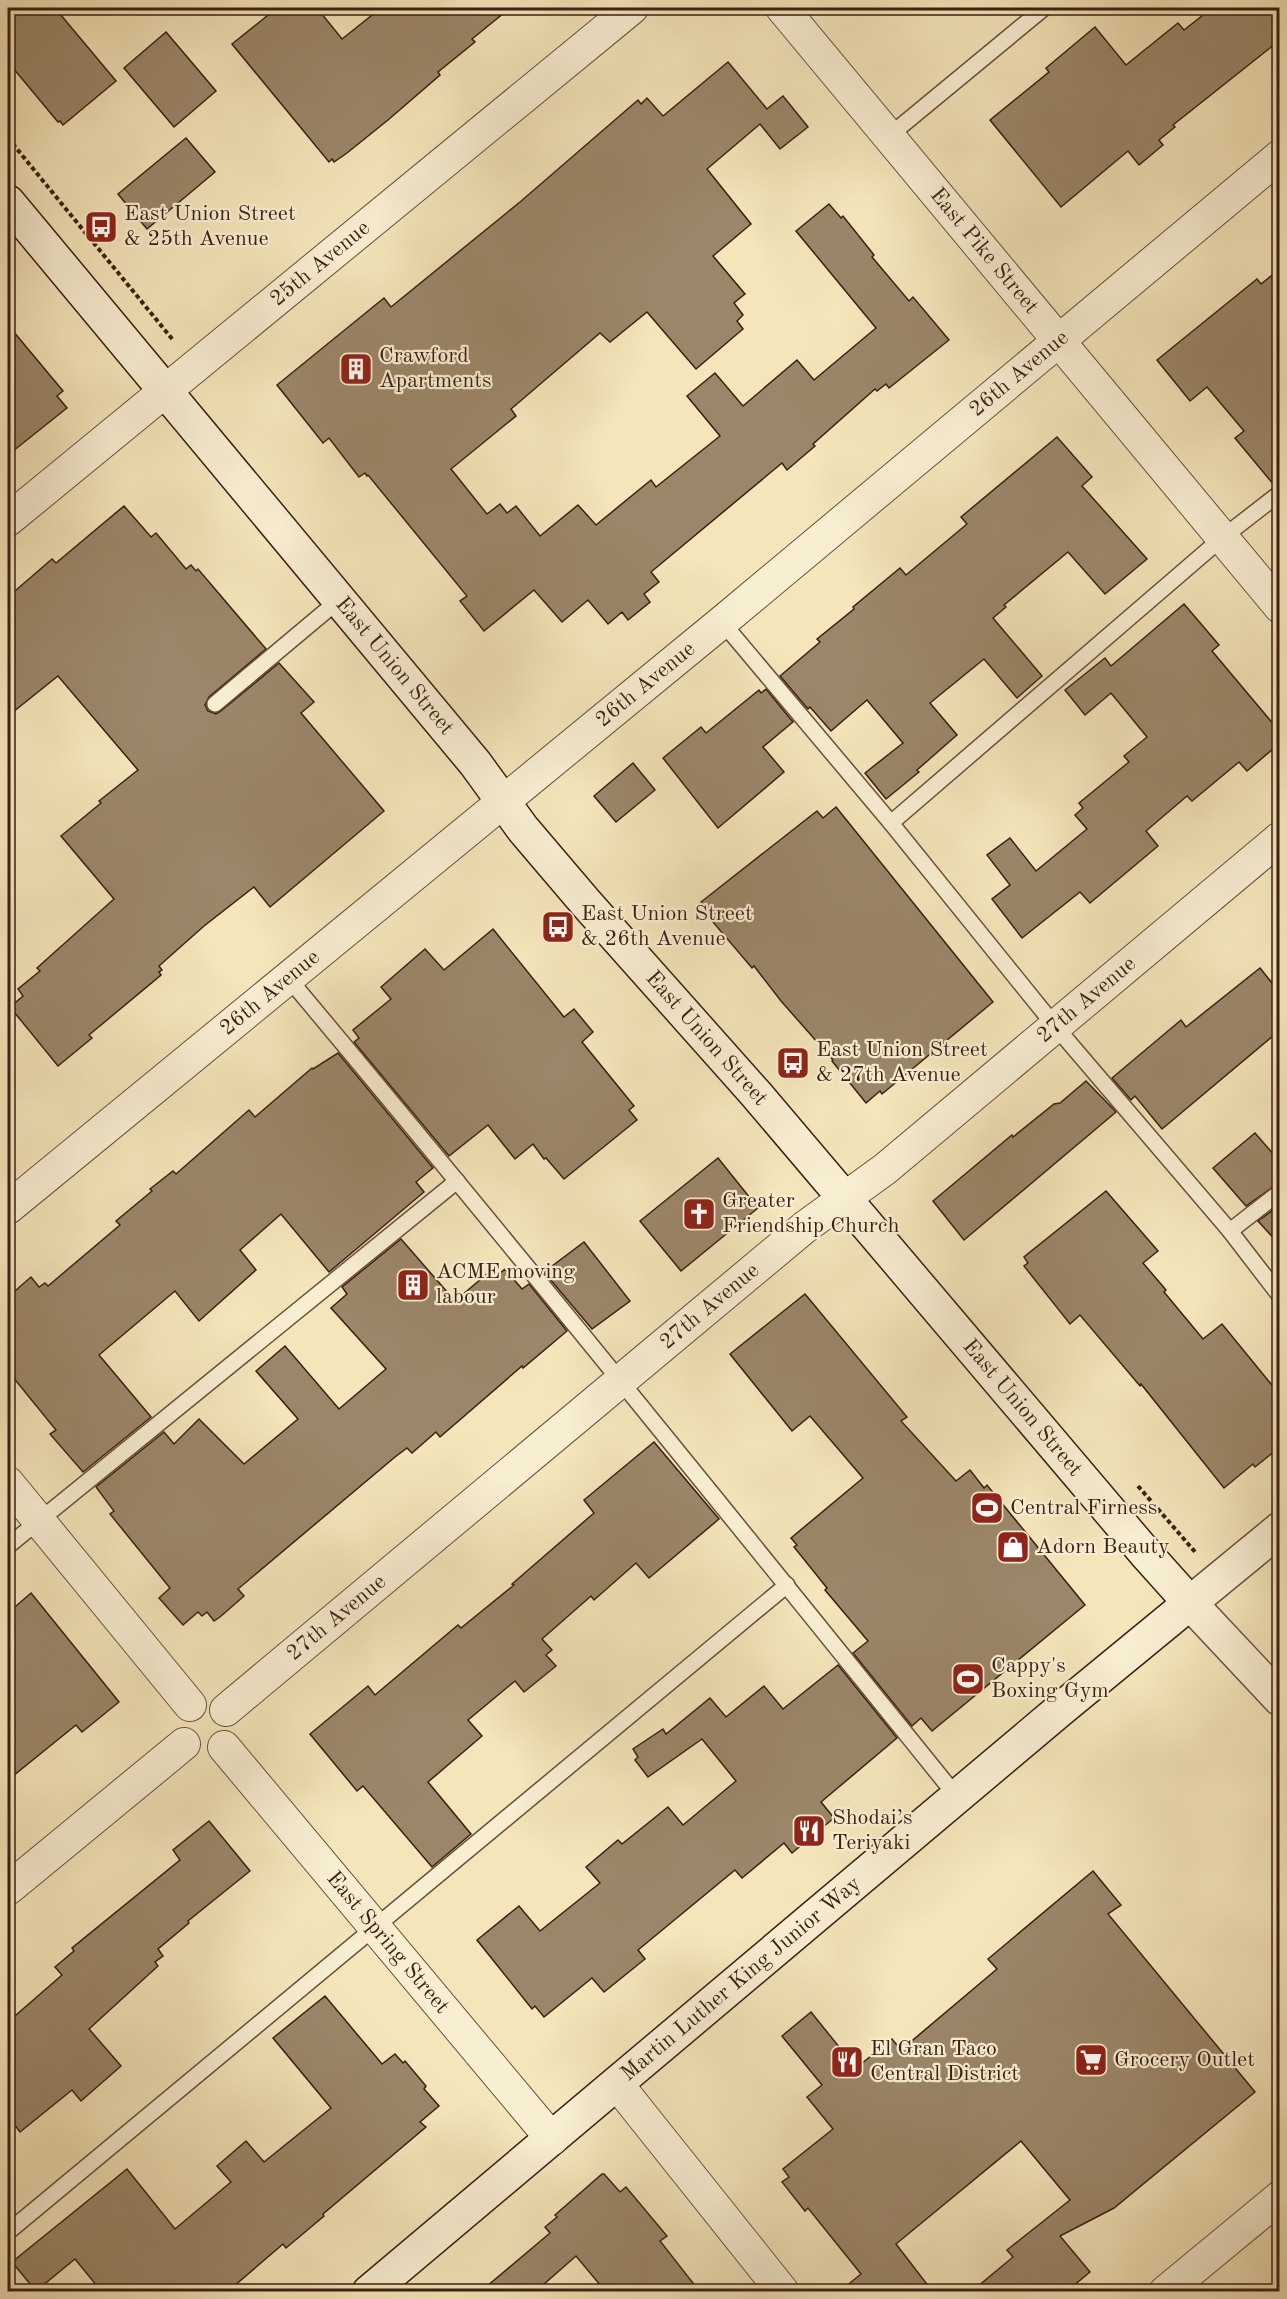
<svg xmlns="http://www.w3.org/2000/svg" width="1287" height="2299" viewBox="0 0 1287 2299" font-family="'Old Standard TT',serif">
<rect width="100%" height="100%" fill="#f4e5ba"/>
<filter id="stains"><feTurbulence type="fractalNoise" baseFrequency=".00333" numOctaves="4"/><feColorMatrix values="0 0 0 0 .2 0 0 0 0 .09 0 0 0 0 .02 0 0 0 .5 -.17"/></filter>
<radialGradient id="worn" r=".72"><stop offset=".6" stop-color="#630" stop-opacity="0"/><stop offset="1" stop-color="#630" stop-opacity=".3"/></radialGradient>
<!-- building -->
<g fill="#9b8669" stroke="#3a1f12" stroke-width="1.5">
<polygon points="8,8 55,8 116,81 63,125 60,121 58,122 8,62"/>
<polygon points="277,8 317,8 342,39 381,8 510,8 472,39 475,42 438,72 440,75 388,120 347,153 334,162 332,159 329,162 232,44"/>
<polygon points="1212,8 1280,8 1280,40 1173,125 1175,127 1159,140 1163,145 1139,165 1128,151 1061,207 990,120 1049,72 1046,68 1095,27 1126,65 1178,23 1184,30"/>
<polygon points="166,32 216,91 174,127 124,68"/>
<polygon points="728,62 767,109 783,96 808,127 780,149 760,124 707,169 751,224 713,256 745,294 734,303 743,315 737,321 743,329 696,369 647,312 610,342 600,333 511,409 516,416 451,469 487,514 500,504 507,513 516,506 540,536 578,505 596,525 651,480 656,487 720,436 687,396 715,373 743,406 797,360 814,380 876,328 796,231 829,204 841,218 843,216 874,255 872,257 909,301 913,297 949,340 889,388 886,384 877,391 875,389 813,444 815,446 787,470 782,463 651,572 659,582 644,594 650,602 628,620 622,612 608,624 588,600 562,622 534,590 484,631 460,601 467,596 368,475 367,476 365,473 359,477 329,438 323,443 277,385 384,298 391,307 520,202 638,100 641,104 647,98 663,116"/>
<polygon points="186,138 215,172 147,229 118,194"/>
<polygon points="1280,269 1280,483 1274,485 1235,438 1244,431 1207,387 1190,401 1157,360 1257,279 1261,284"/>
<polygon points="8,325 63,391 57,396 67,408 8,455"/>
<polygon points="1057,437 1092,477 1082,486 1147,559 1105,594 1068,552 1004,605 1006,607 993,618 1042,676 1017,698 984,659 930,703 957,735 917,770 919,772 886,799 865,773 903,743 867,700 831,731 810,707 808,709 780,676 820,642 817,639 854,609 853,607 900,568 906,575 967,524 961,517"/>
<polygon points="124,506 151,537 156,533 186,569 191,565 196,571 198,569 266,649 209,697 205,705 208,711 216,714 221,711 279,663 314,702 301,713 384,811 270,907 254,887 204,926 159,966 162,970 159,972 161,975 89,1035 92,1038 58,1066 10,1007 23,996 18,989 40,971 37,968 114,899 61,836 101,803 99,801 138,770 58,676 8,716 8,597 52,559 56,563"/>
<polygon points="1184,604 1219,645 1212,651 1280,732 1280,743 1247,771 1239,762 1192,801 1187,796 1146,831 1158,846 1090,903 1080,892 1022,938 992,899 1010,885 987,855 1010,838 1036,871 1087,829 1075,815 1083,808 1079,803 1129,762 1124,756 1147,737 1111,693 1085,715 1065,690 1105,658 1111,666"/>
<polygon points="766,689 793,722 763,747 784,772 718,828 663,758 701,727 706,733 759,690 761,693"/>
<polygon points="633,763 655,790 616,822 594,796"/>
<polygon points="836,807 993,1002 882,1094 880,1091 866,1103 832,1061 833,1060 781,1001 754,966 752,968 707,915 710,913 701,902 817,811 823,818"/>
<polygon points="493,929 564,1017 574,1009 593,1032 582,1042 634,1106 629,1110 637,1120 564,1179 546,1158 544,1159 533,1144 515,1159 488,1125 449,1156 354,1042 359,1038 353,1030 391,999 381,987 425,949 444,970"/>
<polygon points="1260,968 1280,993 1280,1030 1162,1129 1135,1096 1131,1100 1112,1078 1181,1020 1186,1027"/>
<polygon points="338,1053 433,1168 416,1182 424,1192 329,1272 281,1214 240,1250 256,1270 199,1321 175,1291 99,1355 151,1417 83,1472 50,1434 56,1430 8,1371 8,1297 31,1277 39,1287 45,1283 48,1286 120,1225 116,1221 152,1191 150,1189 173,1171 176,1174 249,1110 255,1117 312,1068 313,1069"/>
<polygon points="1086,1081 1116,1112 964,1240 933,1201 1012,1135 1013,1137 1054,1104 1060,1103"/>
<polygon points="1255,1133 1280,1162 1280,1182 1246,1206 1213,1168"/>
<polygon points="718,1158 758,1208 681,1271 640,1221"/>
<polygon points="1106,1191 1158,1251 1143,1263 1166,1290 1164,1292 1203,1339 1222,1324 1280,1395 1280,1447 1255,1467 1253,1464 1224,1488 1141,1384 1140,1386 1080,1315 1070,1324 1024,1266 1028,1263 1024,1257"/>
<polygon points="1280,1205 1280,1245 1258,1221"/>
<polygon points="401,1239 455,1301 494,1268 499,1274 505,1269 522,1289 529,1284 567,1331 523,1368 522,1366 440,1437 436,1432 412,1453 407,1448 395,1457 238,1589 244,1596 220,1617 214,1621 207,1612 202,1616 198,1612 183,1625 159,1598 170,1588 110,1514 114,1511 96,1487 164,1432 174,1444 199,1419 244,1464 298,1419 256,1371 285,1346 339,1409 386,1369 331,1308 347,1294 342,1287"/>
<polygon points="584,1242 630,1301 592,1329 544,1272"/>
<polygon points="805,1294 907,1417 901,1421 956,1481 970,1470 984,1488 987,1485 1085,1605 932,1731 921,1718 912,1726 853,1653 868,1641 825,1590 827,1588 794,1547 797,1545 791,1538 863,1478 810,1416 792,1431 730,1354"/>
<polygon points="654,1442 719,1519 649,1578 636,1563 594,1600 591,1596 542,1639 552,1650 546,1655 556,1666 524,1692 515,1681 468,1720 482,1736 428,1782 471,1834 432,1867 363,1786 357,1791 310,1734 368,1686 375,1695 458,1625 461,1628 514,1585 512,1584 594,1513 584,1500"/>
<polygon points="31,1593 119,1702 82,1732 76,1725 8,1780 8,1613"/>
<polygon points="838,1665 897,1738 821,1802 834,1818 792,1853 784,1843 742,1878 735,1870 638,1950 645,1959 604,1992 592,1978 544,2017 535,2006 532,2009 477,1940 519,1906 540,1931 600,1883 586,1867 618,1840 622,1844 668,1807 683,1825 736,1781 702,1739 648,1777 635,1760 638,1757 633,1749 663,1729 666,1734 710,1698 726,1717 764,1686 783,1709"/>
<polygon points="209,1821 250,1871 188,1921 189,1923 158,1949 163,1956 155,1962 158,1966 89,2029 121,2066 81,2101 72,2090 20,2132 8,2116 8,2022 62,1975 55,1967 74,1951 72,1948 180,1860 173,1850"/>
<polygon points="1093,1871 1121,1905 1108,1914 1255,2092 1114,2208 1060,2236 1090,2272 1066,2292 971,2292 1013,2257 1007,2250 1070,2200 1021,2141 896,2244 933,2292 839,2292 861,2274 808,2208 805,2211 782,2182 789,2177 783,2169 833,2129 807,2097 822,2085 782,2036 811,2012 856,2068 892,2039 901,2050 997,1969 988,1959"/>
<polygon points="325,1996 382,2064 395,2054 403,2063 405,2061 426,2086 424,2089 439,2106 420,2122 426,2127 323,2214 324,2216 286,2248 283,2244 227,2292 102,2292 75,2259 36,2291 12,2262 127,2169 175,2229 231,2182 217,2166 246,2141 264,2162 331,2108 273,2038"/>
<polygon points="602,2174 604,2174 620,2192 626,2187 667,2236 660,2241 700,2292 606,2292 576,2256 535,2292 480,2292 550,2233 545,2227 557,2217 555,2215"/>
</g>
<g fill="none" stroke-linecap="round" stroke-linejoin="round">
<!-- service casing -->
<g stroke="#68503c" stroke-width="18">
<g id="service">
<polyline points="889,136 1044,8"/>
<polyline points="722,622 891,823 1055,1026 1230,1231 1280,1192"/>
<polyline points="215,704 339,600"/>
<polyline points="891,823 1222,538 1280,493"/>
<path d="M289,979C515,1249 736,1523 957,1797"/>
<polyline points="1230,1231 1280,1296"/>
<polyline points="8,1546 457,1181"/>
<polyline points="8,2232 787,1585"/>
</g>
</g>
<!-- minor casing -->
<g stroke="#68503c" stroke-width="34">
<g id="minor">
<path id="s1" d="M782,8L1280,607"/>
<path id="s2" d="M8,520L632,8"/>
<path id="s3" d="M8,1208L722,622L1280,156"/>
<polyline points="8,1483 190,1705"/>
<path id="s4" d="M226,1710L805,1227L885,1169L1280,838"/>
<path id="s5" d="M224,1747L552,2139"/>
<polyline points="8,1889 184,1744"/>
<polyline points="617,2084 783,2292"/>
<polyline points="1165,2292 1280,2197"/>
</g>
</g>
<!-- tertiary casing -->
<g stroke="#68503c" stroke-width="36">
<polyline id="tertiary" points="1280,1529 1190,1603 1280,1699"/>
</g>
<!-- secondary casing -->
<g stroke="#3a1f12" stroke-width="36">
<g id="secondary">
<path id="s6" d="M8,202L475,763L523,829L586,903L756,1094L1147,1555L1190,1603L1061,1709L369,2292"/>
</g>
</g>
<!-- path -->
<g stroke="#3a1f12" stroke-width="4" stroke-dasharray="4.5 3" stroke-linecap="butt">
<polyline points="8,138 173,340"/>
<polyline points="1138,1486 1196,1553"/>
</g>
<!-- service -->
<use href="#service" stroke="#f8eed2" stroke-width="15"/>
<!-- minor -->
<use href="#minor" stroke="#f8eed2" stroke-width="32"/>
<!-- tertiary -->
<use href="#tertiary" stroke="#f8eed2" stroke-width="33"/>
<!-- secondary -->
<use href="#secondary" stroke="#f8eed2" stroke-width="33"/>
</g>
<!-- icons -->
<defs>
<g id="bus-square" transform="scale(1.725)"><rect x="-9" y="-9" width="18" height="18" rx="4" fill="#8f2418" stroke="#f8eed2"/><path d="M-5-6H5V4H4V6H2V4H-2V6H-4V4H-5ZM-3.5-4V0h7V-4ZM-3.5 1.2v1.5H-2V1.2ZM2 1.2v1.5H3.5V1.2Z" fill="#fff"/></g>
<g id="building-square" transform="scale(1.725)"><rect x="-9" y="-9" width="18" height="18" rx="4" fill="#8f2418" stroke="#f8eed2"/><path d="M-4-6H4V6H1V3H-1V6H-4ZM-2.5-4.3h1.7v1.8h-1.7ZM.8-4.3h1.7v1.8H.8ZM-2.5-1h1.7V.8h-1.7ZM.8-1h1.7V.8H.8Z" fill="#fff"/></g>
<g id="church-square" transform="scale(1.725)"><rect x="-9" y="-9" width="18" height="18" rx="4" fill="#8f2418" stroke="#f8eed2"/><path d="M-1.2-6h2.4v3.5h3.3v2.4h-3.3V6h-2.4V-.1h-3.3v-2.4h3.3Z" fill="#fff"/></g>
<g id="stadium-square" transform="scale(1.725)"><rect x="-9" y="-9" width="18" height="18" rx="4" fill="#8f2418" stroke="#f8eed2"/><path d="M0-5a6.5 5 0 1 0 0 10a6.5 5 0 1 0 0-10ZM-3.5-1.8h7v3.6h-7Z" fill="#fff"/></g>
<g id="shop-square" transform="scale(1.725)"><rect x="-9" y="-9" width="18" height="18" rx="4" fill="#8f2418" stroke="#f8eed2"/><path d="M-5-2.5h2.3a2.7 3.5 0 0 1 5.4 0H5L5.5 6h-11ZM-1.5-2.5h3a1.5 2.3 0 0 0-3 0Z" fill="#fff"/></g>
<g id="restaurant-square" transform="scale(1.725)"><rect x="-9" y="-9" width="18" height="18" rx="4" fill="#8f2418" stroke="#f8eed2"/><path d="M-5-6h1v4h1v-4h1v4h1v-4h1v5L-1.5 .5V6h-2V.5L-5-1ZM5-6V6H3V1.5H1.5Q1.5-4 5-6Z" fill="#fff"/></g>
<g id="supermarket-square" transform="scale(1.725)"><rect x="-9" y="-9" width="18" height="18" rx="4" fill="#8f2418" stroke="#f8eed2"/><path d="M-6-5.5h2.5l.6 2H6L4.5 2H-2.5L-4.4-4H-6ZM-1.5 3.2a1.3 1.3 0 1 0 .1 0ZM3 3.2a1.3 1.3 0 1 0 .1 0Z" fill="#fff"/></g>
</defs>
<g fill-rule="evenodd">
<use href="#bus-square" x="101" y="227"/>
<use href="#building-square" x="356" y="369"/>
<use href="#bus-square" x="558" y="927"/>
<use href="#bus-square" x="793" y="1063"/>
<use href="#church-square" x="699" y="1214"/>
<use href="#building-square" x="413" y="1285"/>
<use href="#stadium-square" x="987" y="1508"/>
<use href="#shop-square" x="1013" y="1547"/>
<use href="#stadium-square" x="968" y="1679"/>
<use href="#restaurant-square" x="809" y="1831"/>
<use href="#supermarket-square" x="1091" y="2060"/>
<use href="#restaurant-square" x="847" y="2062"/>
</g>
<g text-anchor="middle" dominant-baseline="central" stroke-width="4.5" stroke-linejoin="round" paint-order="stroke">
<!-- poi labels -->
<g font-size="22" fill="#3a1f12" stroke="#f8eed2" text-anchor="start">
<text x="124" y="214">East Union Street<tspan x="124" dy="25">&amp; 25th Avenue</tspan></text>
<text x="379" y="356">Crawford<tspan x="379" dy="25">Apartments</tspan></text>
<text x="581" y="914">East Union Street<tspan x="581" dy="25">&amp; 26th Avenue</tspan></text>
<text x="816" y="1050">East Union Street<tspan x="816" dy="25">&amp; 27th Avenue</tspan></text>
<text x="722" y="1201">Greater<tspan x="722" dy="25">Friendship Church</tspan></text>
<text x="436" y="1272">ACME moving<tspan x="436" dy="25">labour</tspan></text>
<text x="1010" y="1508">Central Firness</text>
<text x="1036" y="1547">Adorn Beauty</text>
<text x="991" y="1666">Cappy's<tspan x="991" dy="25">Boxing Gym</tspan></text>
<text x="832" y="1818">Shodai’s<tspan x="832" dy="25">Teriyaki</tspan></text>
<text x="870" y="2049">El Gran Taco<tspan x="870" dy="25">Central District</tspan></text>
<text x="1114" y="2060">Grocery Outlet</text>
</g>
<!-- street labels -->
<g font-size="22" fill="#3a1f12" stroke="#f8eed2">
<text stroke="none"><textPath href="#s1" startOffset="316">East Pike Street</textPath></text>
<text stroke="none"><textPath href="#s2" startOffset="404">25th Avenue</textPath></text>
<text stroke="none"><textPath href="#s3" startOffset="1311">26th Avenue</textPath></text>
<text stroke="none"><textPath href="#s6" startOffset="604">East Union Street</textPath></text>
<text stroke="none"><textPath href="#s3" startOffset="825">26th Avenue</textPath></text>
<text stroke="none"><textPath href="#s3" startOffset="339">26th Avenue</textPath></text>
<text stroke="none"><textPath href="#s4" startOffset="1116">27th Avenue</textPath></text>
<text stroke="none"><textPath href="#s6" startOffset="1090">East Union Street</textPath></text>
<text stroke="none"><textPath href="#s4" startOffset="630">27th Avenue</textPath></text>
<text stroke="none"><textPath href="#s6" startOffset="1576">East Union Street</textPath></text>
<text stroke="none"><textPath href="#s4" startOffset="144">27th Avenue</textPath></text>
<text stroke="none"><textPath href="#s5" startOffset="255">East Spring Street</textPath></text>
<text transform="translate(741 1979) rotate(-40)">Martin Luther King Junior Way</text>
</g>
</g>
<!-- margin -->
<rect width="1287" height="2299" fill="none" stroke="#f4e5ba" stroke-width="30"/>
<rect x="9" y="9" width="1269" height="2281" fill="none" stroke="#3a1f12" stroke-width="3"/>
<rect x="15" y="15" width="1257" height="2269" fill="none" stroke="#3a1f12" stroke-width="1.5"/>
<rect width="100%" height="100%" filter="url(#stains)"/>
<rect width="100%" height="100%" fill="url(#worn)"/>
</svg>
